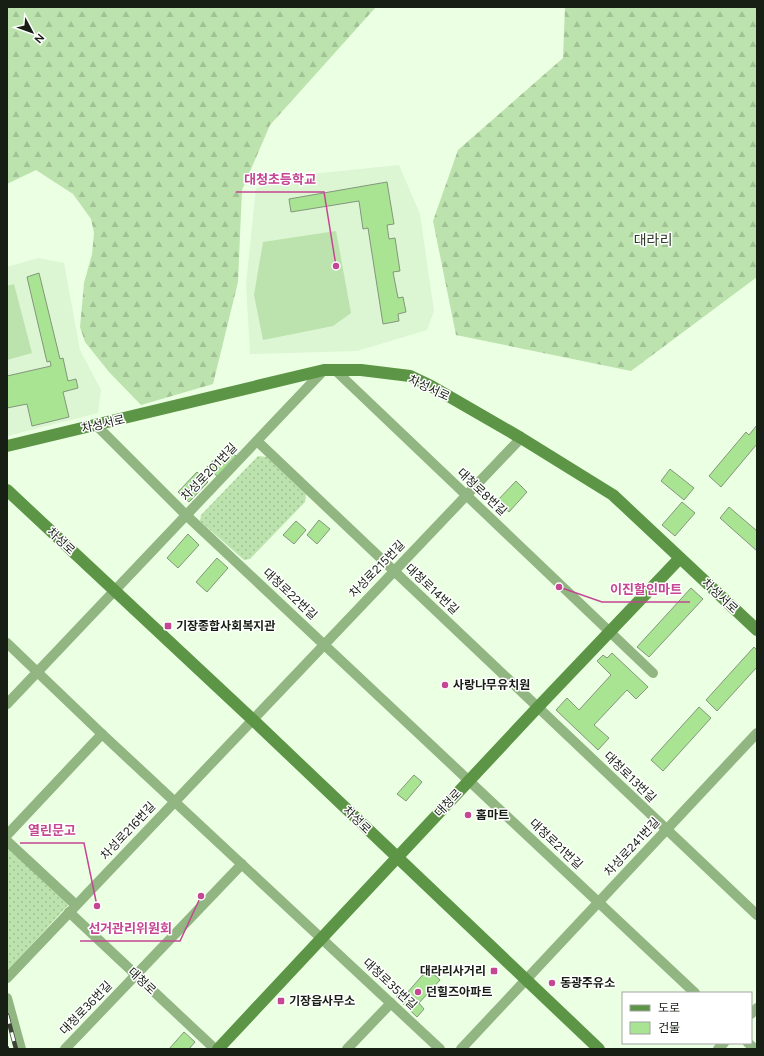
<svg xmlns="http://www.w3.org/2000/svg" width="764" height="1056" viewBox="0 0 764 1056" font-family="Figtree,'Noto Sans KR',sans-serif">
<defs>
<pattern id="grass-dots" width="8" height="8" patternUnits="userSpaceOnUse"><rect width="8" height="8" fill="#bce3ad"/><path d="M2 2h.1M6 6h.1" fill="none" stroke="#a1c294" stroke-width="1.8" stroke-linecap="round"/></pattern>
<pattern id="forest-firs" width="22" height="20" patternUnits="userSpaceOnUse"><rect width="22" height="20" fill="#bce3ad"/><path d="M5 1l3.5 6h-7zM16 11l3.5 6h-7z" fill="#a1c294"/></pattern>
</defs>
<rect width="100%" height="100%" fill="#ebffe3"/>
<!-- built -->
<g fill="#dcf5d3">
<polygon points="399,165 420,214 434,311 427,330 357,351 250,354 246,284 256,188 311,174"/>
<polygon points="38,258 64,263 80,350 101,390 98,413 7,436 7,267"/>
</g>
<!-- grass -->
<g fill="url(#grass-dots)">
<polygon points="258,456 267,457 306,494 305,502 250,559 244,560 200,521 201,515"/>
<polygon points="7,845 69,904 10,968 7,969"/>
</g>
<!-- forest -->
<g fill="url(#forest-firs)">
<polygon points="7,7 376,7 270,125 242,190 238,282 213,384 141,405 109,372 85,342 80,327 84,283 92,254 94,233 91,219 73,194 36,170 7,184"/>
<polygon points="565,7 757,7 757,277 631,371 456,335 433,221 458,150 563,58"/>
</g>
<!-- garden -->
<g fill="#bce3ad">
<polygon points="336,231 351,313 333,326 263,340 254,295 263,242"/>
<polygon points="14,284 32,353 7,360 7,286"/>
</g>
<!-- building -->
<g fill="#a9e492" stroke="#84967d">
<polygon points="387,182 394,224 387,225 389,239 395,238 400,271 393,272 398,298 403,297 406,312 398,314 399,321 383,324 368,228 363,229 359,201 291,212 289,199"/>
<polygon points="39,273 60,359 63,358 68,381 76,379 78,388 63,392 69,417 32,426 27,404 7,408 7,376 51,366 50,361 47,362 27,277"/>
<polygon points="757,425 757,444 721,487 709,476 746,432 749,435"/>
<polygon points="226,447 237,457 218,477 207,467"/>
<polygon points="670,469 694,488 684,500 661,481"/>
<polygon points="197,472 208,482 189,502 178,492"/>
<polygon points="516,481 527,492 509,512 497,501"/>
<polygon points="682,502 695,513 675,536 662,525"/>
<polygon points="729,507 757,531 757,551 720,518"/>
<polygon points="319,520 330,529 317,544 307,535"/>
<polygon points="296,521 306,530 294,544 283,535"/>
<polygon points="188,534 199,545 178,568 167,558"/>
<polygon points="217,558 228,568 207,592 196,582"/>
<polygon points="691,588 703,599 649,657 637,647"/>
<polygon points="754,647 757,650 757,667 717,711 706,700"/>
<polygon points="612,653 648,687 636,699 627,690 594,725 609,738 598,750 556,710 567,698 579,710 611,675 597,661 603,655 607,658"/>
<polygon points="699,707 711,718 663,771 651,760"/>
<polygon points="414,775 422,782 406,801 397,794"/>
<polygon points="428,969 440,980 419,1003 424,1009 417,1017 396,997 402,990 406,994"/>
<polygon points="184,1032 195,1042 189,1049 169,1049"/>
</g>
<g fill="none" stroke-linecap="round" stroke-linejoin="round">
<!-- street -->
<g stroke="#91b682" stroke-width="10">
<polyline points="336,371 653,673"/>
<polyline points="96,425 186,515 695,993"/>
<polyline points="257,441 757,915"/>
<polyline points="7,643 102,734 440,1049"/>
<polyline points="7,704 324,370"/>
<polyline points="7,835 102,734"/>
<polyline points="7,841 76,905"/>
<polyline points="69,912 215,1049"/>
<polyline points="7,978 521,438"/>
<polyline points="7,998 21,1049"/>
<polyline points="751,1014 757,1008"/>
<polyline points="748,1043 755,1049"/>
<polyline points="65,1049 242,864"/>
<polyline points="347,1049 391,1003"/>
<polyline points="461,1049 757,733"/>
<polyline points="718,1049 724,1043"/>
</g>
<!-- secondary -->
<g stroke="#5d9546" stroke-width="12">
<polyline points="7,446 324,370 361,370 410,376 431,386 521,438 613,495 757,630"/>
<polyline points="7,490 252,719 599,1049"/>
<polyline points="218,1049 538,707 680,558"/>
</g>
<!-- rail casing -->
<g stroke="#3b4437" stroke-width="4.5">
<g id="rail">
<polyline points="7,1015 16,1049"/>
<polyline points="7,1048 7,1049"/>
</g>
</g>
<!-- rail -->
<use href="#rail" stroke="#fff" stroke-width="3" stroke-dasharray="9" stroke-linecap="butt"/>
</g>
<!-- markers -->
<g fill="#c54692" stroke="#fff" stroke-width="1.5">
<rect x="164" y="622" width="8" height="8" rx="2"/>
<circle cx="445" cy="685" r="4"/>
<circle cx="468" cy="815" r="4"/>
<rect x="490" y="967" width="8" height="8" rx="2"/>
<circle cx="552" cy="983" r="4"/>
<circle cx="418" cy="992" r="4"/>
<rect x="277" y="997" width="8" height="8" rx="2"/>
</g>
<g text-anchor="middle" dominant-baseline="central" stroke-width="3" stroke-linejoin="round" paint-order="stroke">
<!-- street labels -->
<g font-size="12" fill="#171e14" stroke="#fff">
<text transform="translate(429 388) rotate(25)">차성서로</text>
<text transform="translate(103 424) rotate(-13)">차성서로</text>
<text transform="translate(209 472) rotate(-46)">차성로201번길</text>
<text transform="translate(482 492) rotate(43)">대청로8번길</text>
<text transform="translate(61 541) rotate(43)">차성로</text>
<text transform="translate(377 569) rotate(-46)">차성로215번길</text>
<text transform="translate(432 589) rotate(43)">대청로14번길</text>
<text transform="translate(290 594) rotate(43)">대청로22번길</text>
<text transform="translate(720 596) rotate(43)">차성서로</text>
<text transform="translate(630 777) rotate(44)">대청로13번길</text>
<text transform="translate(448 803) rotate(-47)">대청로</text>
<text transform="translate(357 820) rotate(44)">차성로</text>
<text transform="translate(128 831) rotate(-47)">차성로216번길</text>
<text transform="translate(556 844) rotate(43)">대청로21번길</text>
<text transform="translate(632 847) rotate(-47)">차성로241번길</text>
<text transform="translate(142 981) rotate(43)">대청로</text>
<text transform="translate(390 984) rotate(43)">대청로35번길</text>
<text transform="translate(86 1008) rotate(-46)">대청로36번길</text>
</g>
<!-- poi labels -->
<g font-size="12" font-weight="bold" fill="#171e14" stroke="#fff" text-anchor="start">
<text x="176" y="626">기장종합사회복지관</text>
<text x="453" y="685">사랑나무유치원</text>
<text x="476" y="815">홈마트</text>
<text x="486" y="971" text-anchor="end">대라리사거리</text>
<text x="560" y="983">동광주유소</text>
<text x="426" y="992">던힐즈아파트</text>
<text x="289" y="1001">기장읍사무소</text>
</g>
<!-- quarter labels -->
<g font-size="14" fill="#2b3b25" stroke="#fff">
<text x="653" y="240">대라리</text>
</g>
</g>
<!-- callouts -->
<path fill="none" stroke="#c54692" stroke-width="1.5" d="M336 266L324 192H236M559 587L602 602H690M97 906L84 843H20M201 896L180 941H80"/>
<g fill="#c54692" stroke="#fff" stroke-width="1.5">
<circle cx="336" cy="266" r="4"/>
<circle cx="559" cy="587" r="4"/>
<circle cx="97" cy="906" r="4"/>
<circle cx="201" cy="896" r="4"/>
</g>
<g font-size="13" text-anchor="middle" font-weight="bold" fill="#c54692" stroke="#fff" stroke-width="3" stroke-linejoin="round" paint-order="stroke">
<text x="280" y="184">대청초등학교</text>
<text x="646" y="594">이진할인마트</text>
<text x="52" y="835">열린문고</text>
<text x="130" y="933">선거관리위원회</text>
</g>
<!-- border -->
<rect width="764" height="1056" fill="none" stroke="#171e14" stroke-width="16"/>
<!-- legend -->
<rect x="622" y="992" width="130" height="52" fill="#ffffff" stroke="#a2a5a1"/>
<rect x="630" y="1005" width="20" height="6" fill="#5d9546" stroke="#a2a5a1"/>
<text x="658" y="1012" font-size="12" fill="#171e14">도로</text>
<rect x="630" y="1022" width="20" height="12" fill="#a9e492" stroke="#a2a5a1"/>
<text x="658" y="1032" font-size="12" fill="#171e14">건물</text>
<!-- north arrow -->
<g transform="translate(32 32) rotate(131)" stroke="#ffffff" stroke-width="3" paint-order="stroke">
<path d="M0-3L7 15L0 10L-7 15Z" fill="#171e14"/>
<text y="-6" font-size="11" font-weight="bold" text-anchor="middle" fill="#171e14">N</text>
</g>
</svg>
